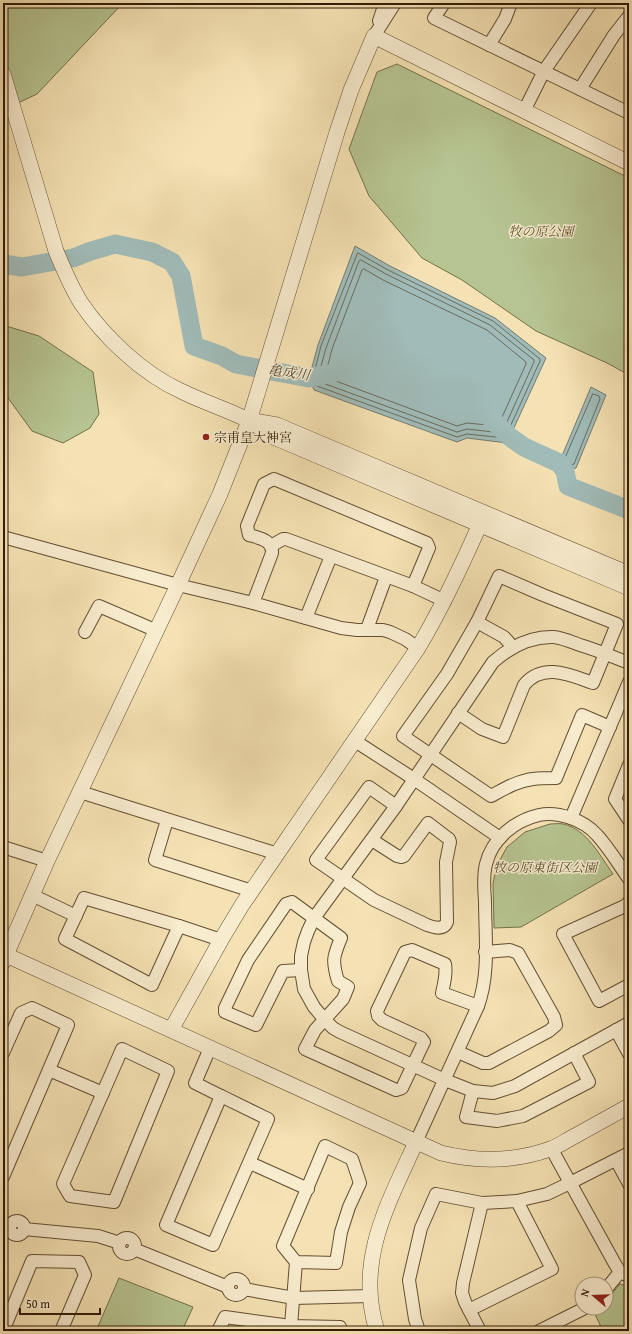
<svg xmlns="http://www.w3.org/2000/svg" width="632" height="1334" viewBox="0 0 632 1334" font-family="'Gentium Book Plus','Noto Serif JP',serif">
<rect width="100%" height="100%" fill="#f5e2b4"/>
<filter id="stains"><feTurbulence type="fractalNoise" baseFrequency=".005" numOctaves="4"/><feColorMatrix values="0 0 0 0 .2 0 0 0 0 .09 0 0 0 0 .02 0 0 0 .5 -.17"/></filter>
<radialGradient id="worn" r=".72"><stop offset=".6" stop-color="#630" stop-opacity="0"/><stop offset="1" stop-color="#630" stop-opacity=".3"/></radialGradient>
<!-- green -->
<g fill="#b6c491" stroke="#74704b">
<polygon points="3,3 123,3 37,94 3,110"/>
<polygon points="397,64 629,178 629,375 607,363 536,331 462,280 422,258 369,196 349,149 377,72"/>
<polygon points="3,325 39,336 93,372 99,414 90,428 63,443 32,431 3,391"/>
<path d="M550,824C554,824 559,823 563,824C587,829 600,856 613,874L521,927L494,928L493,883L497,865L507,847L525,832Z"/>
<polygon points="119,1278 193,1307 182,1331 96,1331"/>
<polygon points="620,1284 629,1287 629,1331 603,1331 594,1312 599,1308 606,1308 606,1301"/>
</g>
<!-- water -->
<g fill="#a0bbb8" stroke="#747b70">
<polygon points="355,246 390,266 495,318 546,358 507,443 467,438 457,442 314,390 309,378 318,345"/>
<polygon points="591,387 606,395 576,468 565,471 559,463"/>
</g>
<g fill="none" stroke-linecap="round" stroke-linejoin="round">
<!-- shore -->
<g stroke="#696c5e" stroke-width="1">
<polygon points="358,253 388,270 493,321 540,359 540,361 505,438 467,434 457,437 317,386 313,377 321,346"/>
<polygon points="361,260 386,274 490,325 534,360 534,362 502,433 467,429 457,432 320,382 318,377 326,348 359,261"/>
<polygon points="364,269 383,280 487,330 526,362 526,364 498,426 467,423 457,426 325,377 332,349 362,270"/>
<polygon points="593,394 599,396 600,399 574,464 567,466 564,461"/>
</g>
<!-- river -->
<g stroke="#a0bbb8" stroke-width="19">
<polyline points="3,264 22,267 73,258 91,251 115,244 152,252 172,262 181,276 194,346 222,356 236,364 309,378 333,373"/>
<polyline points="491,419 510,437 524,447 559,463 565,471 568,486 629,510"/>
</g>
<!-- minor casing -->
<g stroke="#634e31" stroke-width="14">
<g id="minor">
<polyline points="444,3 434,18 629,113"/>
<polyline points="379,21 385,3"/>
<polyline points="374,36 395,3"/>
<polyline points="489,45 505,19 511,3"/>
<polyline points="580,89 614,35 629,16"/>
<polyline points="524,111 544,71 591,3"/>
<polyline points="3,537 178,585 253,603 341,628 357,630 383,630 390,632 405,639 418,648"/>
<polyline points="271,546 283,539 286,539 413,586 445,601"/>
<path d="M253,603L272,553C273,540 259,538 249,535L247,526L264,484L274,479L427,543L429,548L413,586"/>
<polyline points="306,618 331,556"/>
<polyline points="477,622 504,637 513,647"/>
<polyline points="367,629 386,577"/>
<polyline points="85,632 99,606 157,631"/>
<path d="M629,663C613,657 597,650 580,645C572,642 563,638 554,637C530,636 510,647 493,662L396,806L314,918L308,931L304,942L301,956V970L304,989L314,1007L324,1019L333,1028L340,1032L445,1080L473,1091L493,1093L515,1086L629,1023"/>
<path d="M458,713L482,729L503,737L524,685C543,662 570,675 593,683L617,624L543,595L499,576L477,622L447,674L403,736L491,796C504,789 517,781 533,779C540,778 548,778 556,778L582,715L610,727"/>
<polyline points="355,741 414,779 500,838"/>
<polyline points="629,765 615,799 629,820"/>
<polyline points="80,792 278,854"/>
<polyline points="571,818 629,682"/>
<polyline points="167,820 155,860 252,891"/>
<path d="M372,840L397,856L401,857L404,856L428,823L449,839L450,842L446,862L447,922C444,930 435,928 427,925L374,900L316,860L369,787L396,806"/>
<polyline points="3,847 47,861"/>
<polyline points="32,895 76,916"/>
<polygon points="84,898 179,926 152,985 65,939"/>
<polyline points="629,902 625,906 563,934 599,1001 629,985"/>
<polyline points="179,926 221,940"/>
<path d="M301,970L283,971L256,1025L225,1012V1008L248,960L286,904L292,902L341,938C333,957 332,961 338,981L348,987L343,999L315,1030L305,1049L396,1090L402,1088L424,1042L421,1038L382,1020L378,1016L377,1011L405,952L412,950L445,964C447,974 444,983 442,993L478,1006"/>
<polyline points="616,1030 629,1054"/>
<polyline points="210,1048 195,1083 221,1096"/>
<polygon points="122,1049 168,1071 114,1202 70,1196 63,1184"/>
<polyline points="458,1052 483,1063 489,1063 549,1031 556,1025 554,1017 518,953 510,950 485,952"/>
<polyline points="3,1053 21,1013 32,1008 68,1025 3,1177"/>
<polyline points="49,1070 103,1093"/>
<polyline points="473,1091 466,1117 497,1121 523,1116 589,1082 574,1053"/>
<polygon points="221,1096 268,1119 213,1245 166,1225"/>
<path d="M416,1142L478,1006C490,973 485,935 485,901C484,889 483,876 486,864C492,839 514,821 539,815C558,811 584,820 597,835C609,848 619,865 629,879"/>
<polyline points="551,1148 615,1264 620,1272 629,1276"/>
<polyline points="616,1160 629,1184"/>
<polyline points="250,1163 308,1189"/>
<circle cx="17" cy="1228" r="7"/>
<polyline points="24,1229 98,1236 120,1243"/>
<circle cx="127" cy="1246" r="8"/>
<polyline points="134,1249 228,1287"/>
<circle cx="236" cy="1287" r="8"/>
<polyline points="244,1289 294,1298 371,1296"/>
<polyline points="606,1289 620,1272"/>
<polyline points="469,1310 552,1269 517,1201"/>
<polyline points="291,1326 296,1262 283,1246 325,1146 352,1159 360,1183 349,1207 341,1232 336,1263 296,1262"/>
<polyline points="3,1331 32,1261 79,1262 85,1275 61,1331"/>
<polyline points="218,1331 225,1317 291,1326 340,1327 341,1331"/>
<polyline points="419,1331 415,1319 409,1280 421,1228 436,1194 482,1203 517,1201 547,1194 570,1183 629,1153"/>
<polyline points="480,1331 465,1302 462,1293 463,1283 482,1203"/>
<polyline points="539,1331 585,1308"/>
</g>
</g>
<!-- tertiary casing -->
<g stroke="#634e31" stroke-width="16">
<g id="tertiary">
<path d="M3,74L56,251C63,268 71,287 81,303C104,337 143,374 181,391C203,402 226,409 248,420C256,424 263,430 271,436L629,588"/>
<polyline points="254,421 277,425 629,574"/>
<path d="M6,955L441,1153C478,1162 514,1162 550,1149C559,1146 567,1140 575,1136C593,1126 611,1116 629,1106"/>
<polyline points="3,962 47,861 178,585 220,494 249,421 337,132 351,90 374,36 629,163"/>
<path d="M171,1030L221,940L242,905L418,648C442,608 461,567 480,524"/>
<path d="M377,1331C355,1261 388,1204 416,1142"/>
</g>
</g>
<!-- minor -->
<use href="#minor" stroke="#f8ecce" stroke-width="12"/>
<!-- tertiary -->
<use href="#tertiary" stroke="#f8ecce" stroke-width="15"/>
</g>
<!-- markers -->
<circle fill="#8f2418" stroke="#f8ecce" stroke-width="1.5" cx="206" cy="437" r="4"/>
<g text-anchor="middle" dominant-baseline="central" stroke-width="3" stroke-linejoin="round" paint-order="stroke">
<!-- park labels -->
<g font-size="13" font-style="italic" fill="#5a4e2f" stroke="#f8ecce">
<text x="541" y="231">牧の原公園</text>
<text x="545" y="867">牧の原東街区公園</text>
</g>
<!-- poi labels -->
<g font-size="13" fill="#321c05" stroke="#f8ecce" text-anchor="start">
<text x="214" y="437">宗甫皇大神宮</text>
</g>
<!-- water labels -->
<g font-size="14" font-style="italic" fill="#534c3b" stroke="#f8ecce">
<text transform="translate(289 372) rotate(8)">亀成川</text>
</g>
</g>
<!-- margin -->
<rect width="632" height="1334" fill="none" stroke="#f5e2b4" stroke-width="16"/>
<rect x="4" y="4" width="624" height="1326" fill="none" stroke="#321c05" stroke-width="2"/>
<rect x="8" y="8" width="616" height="1318" fill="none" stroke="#321c05"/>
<!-- north arrow -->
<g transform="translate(594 1296) rotate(289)"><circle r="19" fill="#f8ecce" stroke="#a9997e"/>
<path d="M0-3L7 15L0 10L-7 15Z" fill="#8f2418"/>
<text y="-6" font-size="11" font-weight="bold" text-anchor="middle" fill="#321c05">N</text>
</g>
<!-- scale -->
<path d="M20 1308v6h80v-6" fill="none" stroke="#321c05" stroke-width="2"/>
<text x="26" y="1308" font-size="12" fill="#321c05" stroke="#f8ecce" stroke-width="3" paint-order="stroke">50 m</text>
<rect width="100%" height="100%" filter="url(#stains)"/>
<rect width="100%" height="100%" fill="url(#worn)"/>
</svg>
